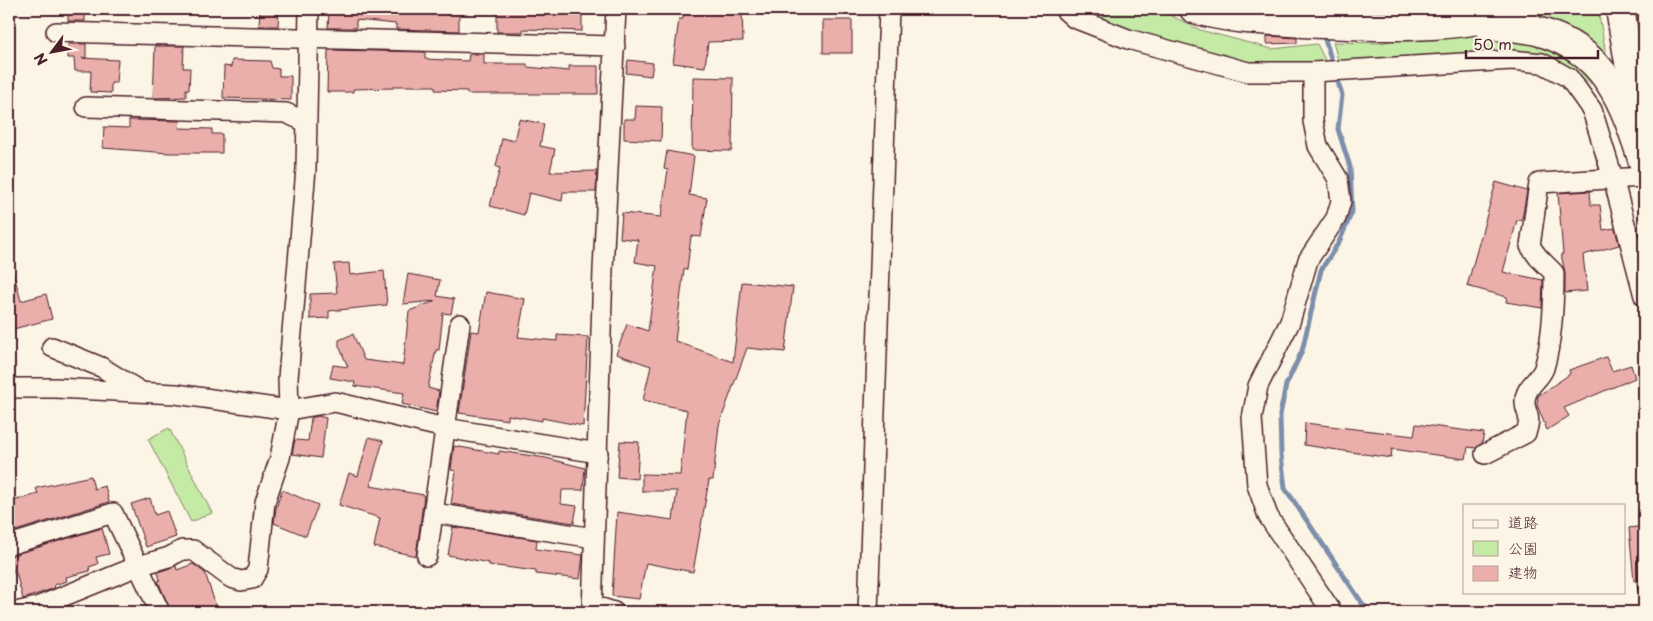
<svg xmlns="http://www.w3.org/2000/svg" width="1653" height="621" viewBox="0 0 1653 621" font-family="'Playpen Sans','Klee One',sans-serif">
<rect width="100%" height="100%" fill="#fcf5e5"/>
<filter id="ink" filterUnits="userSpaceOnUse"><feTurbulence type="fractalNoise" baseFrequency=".02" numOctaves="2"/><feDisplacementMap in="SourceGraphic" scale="10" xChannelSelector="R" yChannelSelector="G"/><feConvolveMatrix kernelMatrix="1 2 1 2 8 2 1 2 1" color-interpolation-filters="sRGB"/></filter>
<g filter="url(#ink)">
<!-- green -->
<g fill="#c4eaa5" stroke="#878468">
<polygon points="1073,9 1158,9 1200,30 1272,49 1317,44 1328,66 1252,65 1167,43"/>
<polygon points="1545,9 1598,9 1608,65 1516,20"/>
<polygon points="1423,33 1471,34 1511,39 1568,52 1594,80 1590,84 1561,63 1339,64 1333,42 1381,43"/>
<polygon points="169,428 212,513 191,522 148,439"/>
</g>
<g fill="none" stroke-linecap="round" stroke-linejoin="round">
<!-- stream -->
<polyline stroke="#7b8ea9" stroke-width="5" points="1323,33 1342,95 1338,129 1350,167 1352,212 1339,242 1321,270 1302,351 1286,385 1280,415 1281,455 1285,488 1368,612"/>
</g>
<!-- building -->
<g fill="#eaafab" stroke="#4a1f2b">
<rect x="68" y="9" width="17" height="12"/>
<polygon points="260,9 279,9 278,26 259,26"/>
<polygon points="329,9 459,9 459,31 396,29 396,24 356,20 356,28 328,28"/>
<polygon points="497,9 555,9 555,14 582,15 582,31 523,29 523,32 497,32"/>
<polygon points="684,9 742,9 743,41 708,42 705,67 673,63 679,19 683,19"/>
<rect x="823" y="20" width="29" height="33"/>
<polygon points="1267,36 1297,38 1297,43 1267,44"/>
<polygon points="68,44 86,44 86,58 82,58 118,60 116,83 111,83 111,93 90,92 91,71 75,71 74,58 68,58"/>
<polygon points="155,46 184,46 183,68 190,68 189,90 186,89 186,97 153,98"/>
<polygon points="328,50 425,52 425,59 468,61 469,54 484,54 484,64 527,64 527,67 569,71 569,66 598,66 598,94 467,94 467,91 435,90 435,86 394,86 394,88 353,89 353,92 327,92"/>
<polygon points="232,60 270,61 272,68 279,69 279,76 291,76 291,100 223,98 224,66 231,67"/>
<polygon points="628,60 653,63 651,76 626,73"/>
<polygon points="693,77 733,78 732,151 692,150"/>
<polygon points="636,106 662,107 661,141 624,139 624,119 635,119"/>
<polygon points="519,119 544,124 540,146 555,149 550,172 597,171 596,192 563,192 562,201 529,193 524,215 490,206 500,168 496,167 502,138 514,141"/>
<polygon points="129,120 180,121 179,128 212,129 212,134 222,134 222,153 169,153 103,148 104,127 129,128"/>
<polygon points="667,151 694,156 689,195 707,198 701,237 691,236 687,270 684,269 675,341 733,362 742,282 793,287 785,352 747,348 719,425 713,480 709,480 693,572 646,563 639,599 612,596 617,512 673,520 677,491 642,491 642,474 680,475 687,410 643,400 651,366 616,354 627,324 648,331 657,266 635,262 638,240 620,238 622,213 661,217 668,170 664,169"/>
<polygon points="1496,182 1527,191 1522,219 1517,220 1503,272 1543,280 1542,308 1506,302 1507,297 1467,286"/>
<polygon points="1590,191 1591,205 1600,205 1603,230 1615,228 1619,245 1583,255 1587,291 1565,293 1565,273 1561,254 1563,254 1558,193"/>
<polygon points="349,263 350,275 384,271 387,305 329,311 329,318 310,319 310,294 337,293 334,264"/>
<polygon points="13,271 21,301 46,294 52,319 9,330 9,272"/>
<polygon points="408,274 440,280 437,296 454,299 451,314 443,313 439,350 436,350 428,388 439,391 436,412 402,404 404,393 354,386 355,382 330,378 333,365 348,367 339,346 339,340 353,334 364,360 403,365 409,311 435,301 403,304"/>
<polygon points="486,292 525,299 518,337 557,341 557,335 588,337 583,426 542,418 542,421 508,415 508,420 459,413 471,331 479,332"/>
<polygon points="1606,357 1612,371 1631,365 1635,378 1564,408 1569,416 1547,430 1537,405 1538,396 1570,374 1569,370"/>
<polygon points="318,416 326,418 321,458 292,454 295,440 308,441 311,418"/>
<polygon points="1305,423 1414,436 1416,424 1484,433 1482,443 1476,448 1468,447 1466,459 1392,449 1391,458 1304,445"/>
<polygon points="369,437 383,441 370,486 424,495 416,556 374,547 380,518 339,505 349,473 358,476"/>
<polygon points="620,441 639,442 637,479 617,477"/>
<polygon points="454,446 499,454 499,451 546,458 585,468 583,490 562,490 561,504 577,506 574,523 451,504 456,471 451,470"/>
<polygon points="91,476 94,489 105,486 109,502 9,533 9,502 38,494 36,488"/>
<polygon points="282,490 318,505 306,536 274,523 276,508"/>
<polygon points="150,498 155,515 167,511 176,537 146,547 131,504"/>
<polygon points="1644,526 1644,556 1637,560 1637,581 1634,581 1629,528"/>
<polygon points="453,527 537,540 536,549 583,555 580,579 536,574 536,571 489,565 489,563 448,555"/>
<polygon points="102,528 109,554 96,557 98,564 89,567 90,571 66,577 67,581 54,585 55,588 23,599 16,572 13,573 9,556"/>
<polygon points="193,564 205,573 218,612 171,612 158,581 160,580 158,572 176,566 177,570"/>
</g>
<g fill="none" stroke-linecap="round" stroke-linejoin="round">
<!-- lane casing -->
<g stroke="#4a1f2b" stroke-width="14">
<polyline id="lane" points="1643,563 1644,589"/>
</g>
<!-- street casing -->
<g stroke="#4a1f2b" stroke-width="22">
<g id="street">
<polyline points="1064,9 1074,18 1128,39 1248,72 1313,72 1512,60 1542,63 1569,78 1592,110 1613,178 1644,296"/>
<polyline points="56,32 615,46"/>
<polyline points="1313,72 1313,121 1318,146 1338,179 1341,201 1336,218 1308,260 1290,322 1258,386 1252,418 1257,485 1268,516 1332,612"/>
<polyline points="86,107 286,113 306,122"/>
<polyline points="52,347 101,367 140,391"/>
<polyline points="9,388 55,388 176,394 289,410 335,402 445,428 598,453"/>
<path d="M1485,454L1526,433C1533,413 1524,414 1525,400C1526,385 1540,380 1544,368C1553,338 1554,303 1554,273L1538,257L1530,246L1539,183L1644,177"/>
<polyline points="434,513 594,538"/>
<polyline points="9,545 113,513 160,612"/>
<polyline points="427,556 460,324"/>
<polyline points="592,605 614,612"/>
<polyline points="16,612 37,607 138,566 169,557 182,550 193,550 231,578 241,581 252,579 258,569 265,502 280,458 289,410 288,378 306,169 309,9"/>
<polyline points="592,612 603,270 616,9"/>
<polyline points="868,612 889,9"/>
</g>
</g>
<!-- primary casing -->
<g stroke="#4a1f2b" stroke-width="31">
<polyline id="primary" points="1620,9 1642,140"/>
</g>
<!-- highway casing -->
<g stroke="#4a1f2b" stroke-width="31">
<g id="highway">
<path d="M1194,9C1230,20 1266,20 1303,23C1378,27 1455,31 1527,9"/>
<path d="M1487,25C1504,27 1522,27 1537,31C1607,50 1624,103 1644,165"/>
</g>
</g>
<!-- lane -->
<use href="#lane" stroke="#fcf5e5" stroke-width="10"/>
<!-- street -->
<use href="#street" stroke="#fcf5e5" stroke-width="19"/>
<!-- primary -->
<use href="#primary" stroke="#fcf5e5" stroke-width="28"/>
<!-- highway -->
<use href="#highway" stroke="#fcf5e5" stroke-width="28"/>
</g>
</g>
<!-- margin -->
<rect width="1653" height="621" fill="none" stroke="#fcf5e5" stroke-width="30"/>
<rect x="15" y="15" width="1623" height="591" fill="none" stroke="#4a1f2b" stroke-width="2" filter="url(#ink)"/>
<!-- legend -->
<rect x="1463" y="504" width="162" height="90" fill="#fcf5e5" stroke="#b59f9b"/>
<rect x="1473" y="520" width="25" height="8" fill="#fcf5e5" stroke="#b59f9b"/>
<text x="1508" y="528" font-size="15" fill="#4a1f2b">道路</text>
<rect x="1473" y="541" width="25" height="15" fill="#c4eaa5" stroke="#b59f9b"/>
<text x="1508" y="554" font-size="15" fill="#4a1f2b">公園</text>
<rect x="1473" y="566" width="25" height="15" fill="#eaafab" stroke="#b59f9b"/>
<text x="1508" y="578" font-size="15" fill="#4a1f2b">建物</text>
<!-- north arrow -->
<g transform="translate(52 52) rotate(238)" stroke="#fcf5e5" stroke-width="4" paint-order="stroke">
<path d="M0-4L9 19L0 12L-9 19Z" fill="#4a1f2b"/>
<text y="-8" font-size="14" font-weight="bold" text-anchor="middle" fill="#4a1f2b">N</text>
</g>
<!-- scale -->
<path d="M1466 50v8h132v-8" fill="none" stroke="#4a1f2b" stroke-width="2.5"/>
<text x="1473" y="50" font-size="15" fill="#4a1f2b" stroke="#fcf5e5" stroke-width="4" paint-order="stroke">50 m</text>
</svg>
